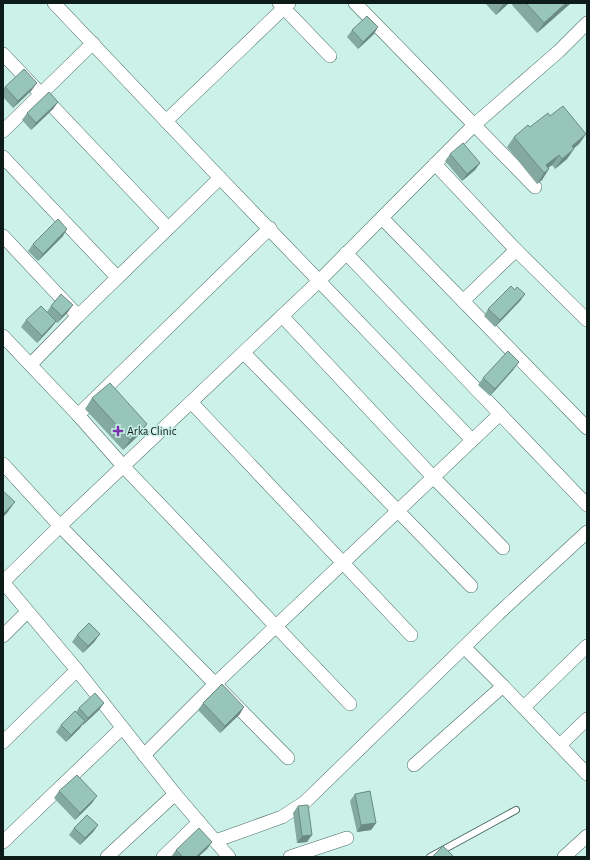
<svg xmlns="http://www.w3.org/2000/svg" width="590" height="860" viewBox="0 0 590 860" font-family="'Alegreya Sans',sans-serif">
<rect width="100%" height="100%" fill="#cbf1e8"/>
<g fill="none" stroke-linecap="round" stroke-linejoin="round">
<!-- service casing -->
<g stroke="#486b63" stroke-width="8">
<polyline id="service" points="430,857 516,810"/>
</g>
<!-- minor casing -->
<g stroke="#486b63" stroke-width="14">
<g id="minor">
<polyline points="54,3 220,178 472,440"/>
<polyline points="279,3 330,56"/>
<polyline points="355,3 535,187"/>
<polyline points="3,54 168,228"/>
<polyline points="166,121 289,3"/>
<polyline points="3,131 93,43"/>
<polyline points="3,157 117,277"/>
<polyline points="435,164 516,250 587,320"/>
<polyline points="382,218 587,428"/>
<polyline points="3,236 78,316"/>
<polyline points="346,253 587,505"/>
<polyline points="463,301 516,250"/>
<polyline points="282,316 433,477 503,548"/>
<polyline points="3,336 78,415 124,467 350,704"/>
<polyline points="244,353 471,586"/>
<polyline points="31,364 78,316 220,178"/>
<polyline points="191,402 411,635"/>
<polyline points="78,415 270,228"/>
<polyline points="3,464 60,526 288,758"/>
<polyline points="3,582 60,526 320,280 474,125 559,51 587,23"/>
<polyline points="3,582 77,670 175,794 229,857"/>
<polyline points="3,636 27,612"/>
<polyline points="465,648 503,686 587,774"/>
<polyline points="524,707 587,646"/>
<polyline points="3,742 77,670"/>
<polyline points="560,745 587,719"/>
<polyline points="144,755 215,684 500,414"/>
<polyline points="414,765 503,686"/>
<polyline points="215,841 282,817 305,802 498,614 587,532"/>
<polyline points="3,842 122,728"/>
<polyline points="107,857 175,794"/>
<polyline points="163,857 199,822"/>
<polyline points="290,857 347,838"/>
<polyline points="564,857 587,836"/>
</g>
</g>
<!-- service -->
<use href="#service" stroke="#fff" stroke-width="6"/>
<!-- minor -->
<use href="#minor" stroke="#fff" stroke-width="13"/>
</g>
<!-- wall -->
<g fill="#83a9a0">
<polygon points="485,3 509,3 496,15"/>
<polygon points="513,3 571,3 537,33 512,5"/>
<polygon points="352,30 374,34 358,49 347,37"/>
<polygon points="5,87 32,90 13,108 3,97 3,89"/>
<polygon points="58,102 53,109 31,130 22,120 27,113"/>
<polygon points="550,116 586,134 579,144 574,148 567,159 555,169 552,165 548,168 542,180 537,184 507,147 514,137"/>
<polygon points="450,154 480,163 475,170 462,181 445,161"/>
<polygon points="63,236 38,261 28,251 33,244"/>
<polygon points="515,290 525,294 520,301 495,327 484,316 488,309"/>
<polygon points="51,306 68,312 57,323 56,322 51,328 37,343 21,327 26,320 47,312"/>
<polygon points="514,369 490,396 478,385 483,378"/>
<polygon points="92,398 147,424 140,434 123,450 85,409"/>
<polygon points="77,635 95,641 83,653 72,642"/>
<polygon points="104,703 99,710 83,725 82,724 80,728 66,742 56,732 61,725 76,712 79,708"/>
<polygon points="203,703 240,714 220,733 198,710"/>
<polygon points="59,791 92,803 75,820 54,798"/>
<polygon points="355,794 376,823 371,830 357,832 350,801"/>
<polygon points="298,806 307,842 297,843 293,813"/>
<polygon points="98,825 93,832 80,845 69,835 74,828"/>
<polygon points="212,842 207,849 198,857 171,857 176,850"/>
</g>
<!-- shaded-wall -->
<g fill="#6a8a82">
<polygon points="505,3 509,3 496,15 503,4"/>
<polygon points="566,3 571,3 537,33 544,23"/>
<polygon points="378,27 374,34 358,49 363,42"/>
<polygon points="37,83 32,90 13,108 18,101"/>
<polygon points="58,102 53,109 31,130 36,123"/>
<polygon points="586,134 579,144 565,156 572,146"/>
<polygon points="574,149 567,159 555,169 562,159"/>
<polygon points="559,155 552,165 543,172 546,165"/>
<polygon points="480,163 475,170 462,181 467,174"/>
<polygon points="549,169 542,180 537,184 544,173"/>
<polygon points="67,229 63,236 38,261 43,254"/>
<polygon points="525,294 520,301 495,327 500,320"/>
<polygon points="73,305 68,312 57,323 62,316"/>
<polygon points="56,321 51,328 37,343 42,336"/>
<polygon points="519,362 514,369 490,396 495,389"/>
<polygon points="147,424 140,434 123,450 130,440"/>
<polygon points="15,502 7,513 3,517 3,514"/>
<polygon points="100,634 95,641 83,653 88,646"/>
<polygon points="104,703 99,710 83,725 88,718"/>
<polygon points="244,707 240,714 220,733 225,726"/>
<polygon points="85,721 80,728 66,742 71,735"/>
<polygon points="97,796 92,803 75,820 80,813"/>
<polygon points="376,823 371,830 357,832 361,825"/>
<polygon points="98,825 93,832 80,845 85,838"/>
<polygon points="312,835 307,842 297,843 302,836"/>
<polygon points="212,842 207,849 198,857 196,857"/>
</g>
<!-- building -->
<g fill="#98c5ba" stroke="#6a8a82">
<polygon points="526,3 566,3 544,23"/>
<polygon points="367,16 378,27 363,42 352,30"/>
<polygon points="24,69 37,83 18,101 5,87"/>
<polygon points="49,92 58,102 36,123 27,113"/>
<polygon points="563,106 586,134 572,146 574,149 562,159 559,155 546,165 549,169 544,173 514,137 528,125 530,127 548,113 550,116"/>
<polygon points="463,143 480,163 467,174 450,154"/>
<polygon points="58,219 67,229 43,254 33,244"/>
<polygon points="511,286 515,290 517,287 525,294 500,320 488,309"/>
<polygon points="61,294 73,305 62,316 51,306"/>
<polygon points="41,306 56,321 42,336 26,320"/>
<polygon points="508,351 519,362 495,389 483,378"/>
<polygon points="110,383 147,424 130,440 92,398"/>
<polygon points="3,491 15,502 3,514"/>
<polygon points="89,623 100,634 88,646 77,635"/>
<polygon points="222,684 244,707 225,726 203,703"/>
<polygon points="95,693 104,703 88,718 79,708"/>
<polygon points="75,711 85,721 71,735 61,725"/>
<polygon points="77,775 97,796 80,813 59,791"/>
<polygon points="370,791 376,823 361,825 355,794"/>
<polygon points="308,805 312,835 302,836 298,806"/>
<polygon points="87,815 98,825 85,838 74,828"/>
<polygon points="199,828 212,842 196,857 183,857 176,850"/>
<polygon points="443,846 454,857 432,857"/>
</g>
<!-- markers -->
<path fill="#7734a8" stroke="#cbf1e8" stroke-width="1.5" d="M116 425h4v4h4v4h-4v4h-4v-4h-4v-4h4z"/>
<g text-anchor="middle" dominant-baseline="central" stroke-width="3" stroke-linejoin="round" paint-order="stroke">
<!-- poi labels -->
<g font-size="12" fill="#0e1c19" stroke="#cbf1e8" text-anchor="start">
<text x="127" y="431">Arka Clinic</text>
</g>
</g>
<!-- border -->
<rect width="590" height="860" fill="none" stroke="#0e1c19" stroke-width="8"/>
</svg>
